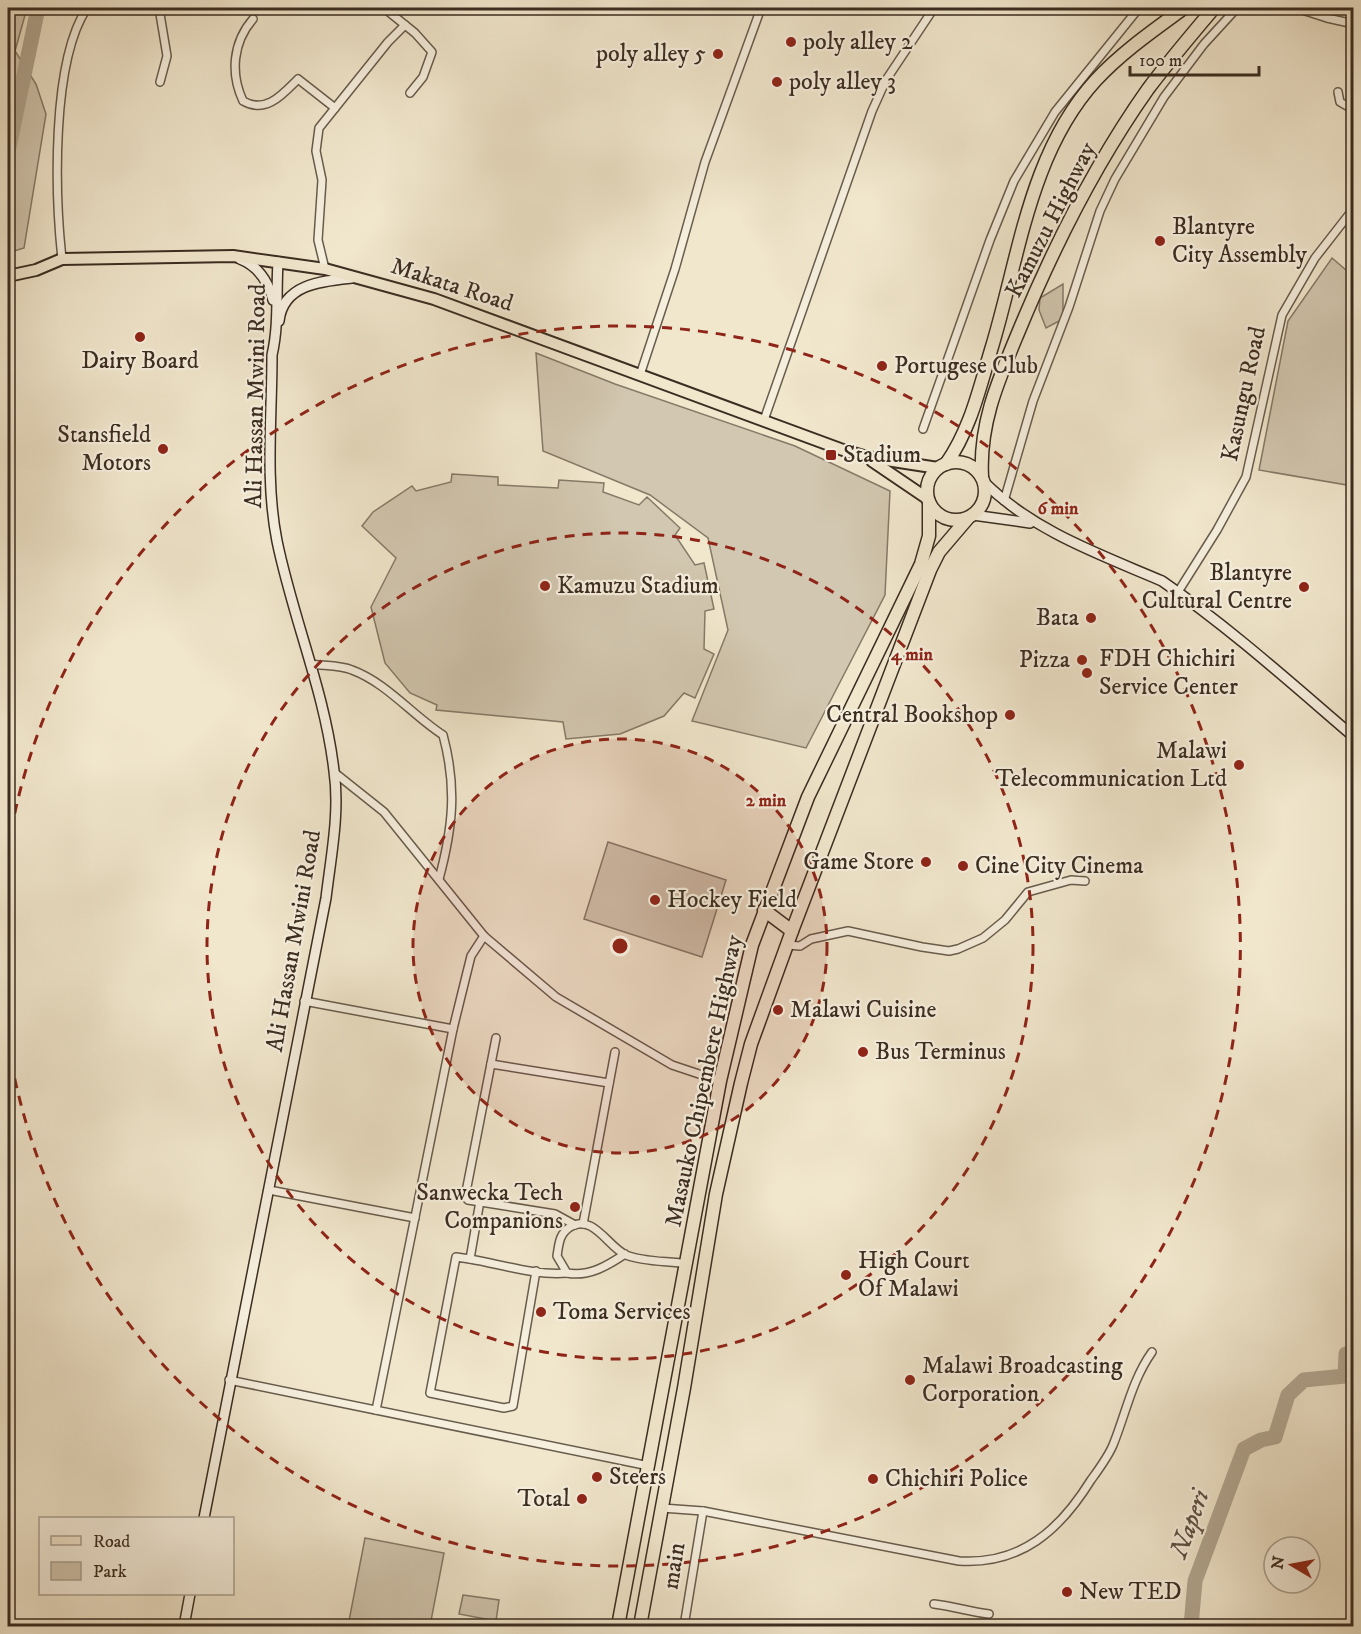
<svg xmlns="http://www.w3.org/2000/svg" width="1361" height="1634" viewBox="0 0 1361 1634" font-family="'IM FELL DW Pica',serif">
<rect width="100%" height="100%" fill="#f1e7cd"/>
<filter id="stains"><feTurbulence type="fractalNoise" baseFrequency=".00333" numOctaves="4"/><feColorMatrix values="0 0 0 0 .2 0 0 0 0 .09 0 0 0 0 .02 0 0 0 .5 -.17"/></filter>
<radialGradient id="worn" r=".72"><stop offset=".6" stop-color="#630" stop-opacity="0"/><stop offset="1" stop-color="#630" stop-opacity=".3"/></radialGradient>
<!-- green -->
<g fill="#d2c7b0" stroke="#867a68" stroke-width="1.5">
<polygon points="8,8 27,8 15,51 36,84 46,114 24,248 8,253"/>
<polygon points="1332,258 1353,276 1353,486 1259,470 1288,321"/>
<polygon points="1063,284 1063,319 1046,328 1039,310 1040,298"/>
<polygon points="536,353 615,384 795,446 890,491 885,595 806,748 692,721 728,630 708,538 650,495 543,451"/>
<polygon points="452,474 498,477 498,485 558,488 559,480 604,483 603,492 639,505 647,497 680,528 675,535 695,565 704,563 714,609 705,611 704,649 714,654 695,698 684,693 664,716 620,734 566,739 563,722 436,710 437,705 410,693 385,663 371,607 396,558 362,526 373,512 412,486 416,491 451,482"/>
<polygon points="608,842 726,880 702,957 584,919"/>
<polygon points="365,1538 444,1553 430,1626 348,1626"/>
<polygon points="463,1595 499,1600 496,1621 459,1614"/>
</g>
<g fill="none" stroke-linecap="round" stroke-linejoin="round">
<!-- river -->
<g stroke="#b3a893" stroke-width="15">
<polyline points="8,152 38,8"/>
<polyline points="1191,1626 1195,1581 1244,1449 1261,1440 1275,1437 1288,1395 1304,1380 1345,1376 1346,1354 1354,1352"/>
</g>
<!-- minor casing -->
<g stroke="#685c4c" stroke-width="10">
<g id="minor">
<polyline points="159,8 167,56 160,82"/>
<polyline points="384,8 415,33 432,52 423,77 410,93"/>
<polyline points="1257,8 1258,8"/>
<polyline points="1296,8 1327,18 1354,24"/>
<path d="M253,19C233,42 230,73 243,101C266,114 282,95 298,79L335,108"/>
<polyline points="1338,92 1340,102 1354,110"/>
<path d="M62,259C55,195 51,62 87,8"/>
<polyline points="325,269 318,240 322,180 316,151 319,128 388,42 405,25"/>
<polyline points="640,375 675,269 705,162 761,8"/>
<polyline points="764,420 872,111 886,80 934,8"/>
<polyline points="923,429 990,240 1014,181 1055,112 1139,8"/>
<polyline points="1004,501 1033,401 1069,307 1100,211 1115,179 1164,97 1204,44 1237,8"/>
<polyline points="1178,592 1217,530 1246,477 1282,315 1315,258 1354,208"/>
<path d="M310,664C324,666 340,665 352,670C387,683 412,715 443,735C457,787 453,827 439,879"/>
<polyline points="335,773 384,812 484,936 556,997 672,1065 720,1081"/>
<polyline points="787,945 800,946 811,939 848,931 922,947 949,951 958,949 983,938 1005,920 1028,892 1071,880 1085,881"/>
<polyline points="304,1001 453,1029"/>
<polyline points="496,1038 465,1197 468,1200 555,1214 575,1225"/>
<polyline points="491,1064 609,1083"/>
<polyline points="269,1190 415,1218"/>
<polyline points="583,1224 615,1052"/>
<path d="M625,1254C607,1266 589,1277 567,1273L557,1256C559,1244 559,1234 570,1227C593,1213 608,1247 626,1255C643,1262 668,1261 687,1264"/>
<polyline points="470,1259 480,1201"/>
<path d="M536,1271L513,1406L504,1408L430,1393L456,1257L470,1259C500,1264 536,1276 567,1273"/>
<polyline points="229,1380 649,1466"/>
<polyline points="376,1410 453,1029 471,956 484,936"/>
<path d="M662,1508L703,1511L959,1561C1021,1565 1060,1530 1091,1480C1099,1469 1108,1457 1113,1445C1126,1413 1132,1380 1152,1352"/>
<path d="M934,1604C953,1606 970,1612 989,1614"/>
<polyline points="684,1626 703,1511"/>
<polyline points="1347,1626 1354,1618"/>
</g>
</g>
<!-- secondary casing -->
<g stroke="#3b2d21" stroke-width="12">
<g id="secondary">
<path d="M240,259C258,266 268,281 273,300"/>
<path d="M279,321C283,284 322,281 352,278"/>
<path d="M984,482C1033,531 1099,554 1162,581C1230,628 1291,683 1354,737"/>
<polyline points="973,515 1030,523"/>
<path d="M204,1518L326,898C331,856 340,812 334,771C325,692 293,619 277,541C265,481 272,417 272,355C279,325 276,293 278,262"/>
<polyline points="184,1626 190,1594"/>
</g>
</g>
<!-- primary casing -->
<g stroke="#3b2d21" stroke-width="14">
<g id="primary">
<polyline points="8,276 36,270 62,259 233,256 325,269 434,299 843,450 867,457 938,468"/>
<polyline points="872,461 928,499"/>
</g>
</g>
<!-- trunk casing -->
<g stroke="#3b2d21" stroke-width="15">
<g id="trunk">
<circle cx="956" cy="491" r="29"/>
<path d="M946,464C970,430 979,390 991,350C1019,259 1029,153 1096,80C1122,52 1154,30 1184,8"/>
<path d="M982,477C979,424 998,381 1018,333C1053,248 1095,164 1148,89C1169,61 1192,34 1214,8"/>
<polyline points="764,910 792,931"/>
<polyline points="618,1626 720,1081 752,945 808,797 921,564 929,536 929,502"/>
<polyline points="640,1626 684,1388 716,1194 741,1083 751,1044 792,931 930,570 939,552 968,518"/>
</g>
</g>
<!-- minor -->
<use href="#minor" stroke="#f6efde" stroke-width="7"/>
<!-- secondary -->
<use href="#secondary" stroke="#f6efde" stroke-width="9"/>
<!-- primary -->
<use href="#primary" stroke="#f1e7cd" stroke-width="10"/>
<!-- trunk -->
<use href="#trunk" stroke="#f1e7cd" stroke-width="12"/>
</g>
<!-- distance rings -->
<circle cx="620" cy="946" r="207" fill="#8f2418" fill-opacity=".12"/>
<g fill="none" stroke="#8f2418" stroke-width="3" stroke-dasharray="10 8">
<circle cx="620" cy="946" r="207"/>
<circle cx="620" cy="946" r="413"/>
<path d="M8 849A620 620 0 1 1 8 1043"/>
</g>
<!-- markers -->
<g fill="#8f2418" stroke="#f6efde" stroke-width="2">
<circle cx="791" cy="42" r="6"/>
<circle cx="718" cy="54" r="6"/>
<circle cx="777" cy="82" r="6"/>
<circle cx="1160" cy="241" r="6"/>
<circle cx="140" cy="337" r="6"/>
<circle cx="882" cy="366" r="6"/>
<circle cx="163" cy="449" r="6"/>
<rect x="825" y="449" width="12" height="12" rx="3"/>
<circle cx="545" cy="586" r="6"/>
<circle cx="1304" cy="587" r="6"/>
<circle cx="1091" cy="618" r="6"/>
<circle cx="1082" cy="660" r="6"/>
<circle cx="1087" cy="673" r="6"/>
<circle cx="1010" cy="715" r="6"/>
<circle cx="1239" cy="765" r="6"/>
<circle cx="926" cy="862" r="6"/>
<circle cx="963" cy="866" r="6"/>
<circle cx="655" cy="900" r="6"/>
<circle cx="778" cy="1010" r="6"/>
<circle cx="863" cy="1052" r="6"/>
<circle cx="575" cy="1207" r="6"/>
<circle cx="846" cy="1275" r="6"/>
<circle cx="541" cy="1312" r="6"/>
<circle cx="910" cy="1380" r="6"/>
<circle cx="597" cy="1477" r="6"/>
<circle cx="873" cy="1479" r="6"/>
<circle cx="582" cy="1499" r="6"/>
<circle cx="1067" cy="1592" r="6"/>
</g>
<g text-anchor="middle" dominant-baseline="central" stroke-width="4.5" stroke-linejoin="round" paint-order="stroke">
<!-- poi labels -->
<g font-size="24" fill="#3b2d21" stroke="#f6efde" text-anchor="start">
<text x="803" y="42">poly alley 2</text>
<text x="706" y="54" text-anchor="end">poly alley 5</text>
<text x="789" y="82">poly alley 3</text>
<text x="1172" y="227">Blantyre<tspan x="1172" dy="28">City Assembly</tspan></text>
<text x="140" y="361" text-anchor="middle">Dairy Board</text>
<text x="894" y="366">Portugese Club</text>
<text x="151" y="435" text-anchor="end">Stansfield<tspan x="151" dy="28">Motors</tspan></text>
<text x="843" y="455">Stadium</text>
<text x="1292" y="573" text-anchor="end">Blantyre<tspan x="1292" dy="28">Cultural Centre</tspan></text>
<text x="557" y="586">Kamuzu Stadium</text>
<text x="1079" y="618" text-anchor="end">Bata</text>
<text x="1099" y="659">FDH Chichiri<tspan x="1099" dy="28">Service Center</tspan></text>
<text x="1070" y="660" text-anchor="end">Pizza</text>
<text x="998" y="715" text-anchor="end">Central Bookshop</text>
<text x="1227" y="751" text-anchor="end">Malawi<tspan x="1227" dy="28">Telecommunication Ltd</tspan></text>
<text x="914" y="862" text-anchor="end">Game Store</text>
<text x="975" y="866">Cine City Cinema</text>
<text x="667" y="900">Hockey Field</text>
<text x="790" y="1010">Malawi Cuisine</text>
<text x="875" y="1052">Bus Terminus</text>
<text x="563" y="1193" text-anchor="end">Sanwecka Tech<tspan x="563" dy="28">Companions</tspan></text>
<text x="858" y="1261">High Court<tspan x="858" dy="28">Of Malawi</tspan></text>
<text x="553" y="1312">Toma Services</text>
<text x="922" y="1366">Malawi Broadcasting<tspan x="922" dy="28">Corporation</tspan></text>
<text x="609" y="1477">Steers</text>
<text x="885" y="1479">Chichiri Police</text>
<text x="570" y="1499" text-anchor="end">Total</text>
<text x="1079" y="1592">New TED</text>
</g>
<!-- street labels -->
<g font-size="24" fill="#3b2d21" stroke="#f6efde">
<text transform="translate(1051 220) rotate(-63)">Kamuzu Highway</text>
<text transform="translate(452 285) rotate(18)">Makata Road</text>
<text transform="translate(1244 394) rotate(-78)">Kasungu Road</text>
<text transform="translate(256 396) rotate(-89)">Ali Hassan Mwini Road</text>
<text transform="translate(294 941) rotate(-80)">Ali Hassan Mwini Road</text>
<text transform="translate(704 1081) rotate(-78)">Masauko Chipembere Highway</text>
<text transform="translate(674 1566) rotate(-81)">main</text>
</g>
<!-- water labels -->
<g font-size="26" font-style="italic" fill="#5f5243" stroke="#f6efde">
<text transform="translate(1190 1524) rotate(-70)">Naperi</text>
</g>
</g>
<circle cx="620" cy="946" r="9" fill="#8f2418" stroke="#f6efde" stroke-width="3"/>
<g font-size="18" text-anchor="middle" font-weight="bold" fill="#8f2418" stroke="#f6efde" stroke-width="4.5" stroke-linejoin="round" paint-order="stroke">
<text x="1058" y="514">6 min</text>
<text x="912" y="660">4 min</text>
<text x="766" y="806">2 min</text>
</g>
<!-- margin -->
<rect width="1361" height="1634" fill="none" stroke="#f1e7cd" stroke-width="30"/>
<rect x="9" y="9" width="1343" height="1616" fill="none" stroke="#3b2d21" stroke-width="3"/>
<rect x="15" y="15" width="1331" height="1604" fill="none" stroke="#3b2d21" stroke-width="1.5"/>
<!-- legend -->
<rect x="39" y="1517" width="195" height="78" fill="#f6efde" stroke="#aba192" stroke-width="1.5"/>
<rect x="51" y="1536" width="30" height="9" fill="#f1e7cd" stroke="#aba192" stroke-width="1.5"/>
<text x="93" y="1547" font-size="18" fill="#3b2d21">Road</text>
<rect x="51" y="1562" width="30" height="18" fill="#d2c7b0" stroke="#aba192" stroke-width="1.5"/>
<text x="93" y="1577" font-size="18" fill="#3b2d21">Park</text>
<!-- north arrow -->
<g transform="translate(1292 1565) rotate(280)"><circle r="28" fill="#f6efde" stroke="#aba192" stroke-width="1.5"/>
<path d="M0-4.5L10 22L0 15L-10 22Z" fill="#8f2418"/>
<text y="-9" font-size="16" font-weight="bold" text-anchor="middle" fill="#3b2d21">N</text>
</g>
<!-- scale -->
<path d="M1130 66v9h129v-9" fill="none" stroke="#3b2d21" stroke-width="3"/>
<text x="1139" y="66" font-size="18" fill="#3b2d21" stroke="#f6efde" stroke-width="4.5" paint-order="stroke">100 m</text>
<rect width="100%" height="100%" filter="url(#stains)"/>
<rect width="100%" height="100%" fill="url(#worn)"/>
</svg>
